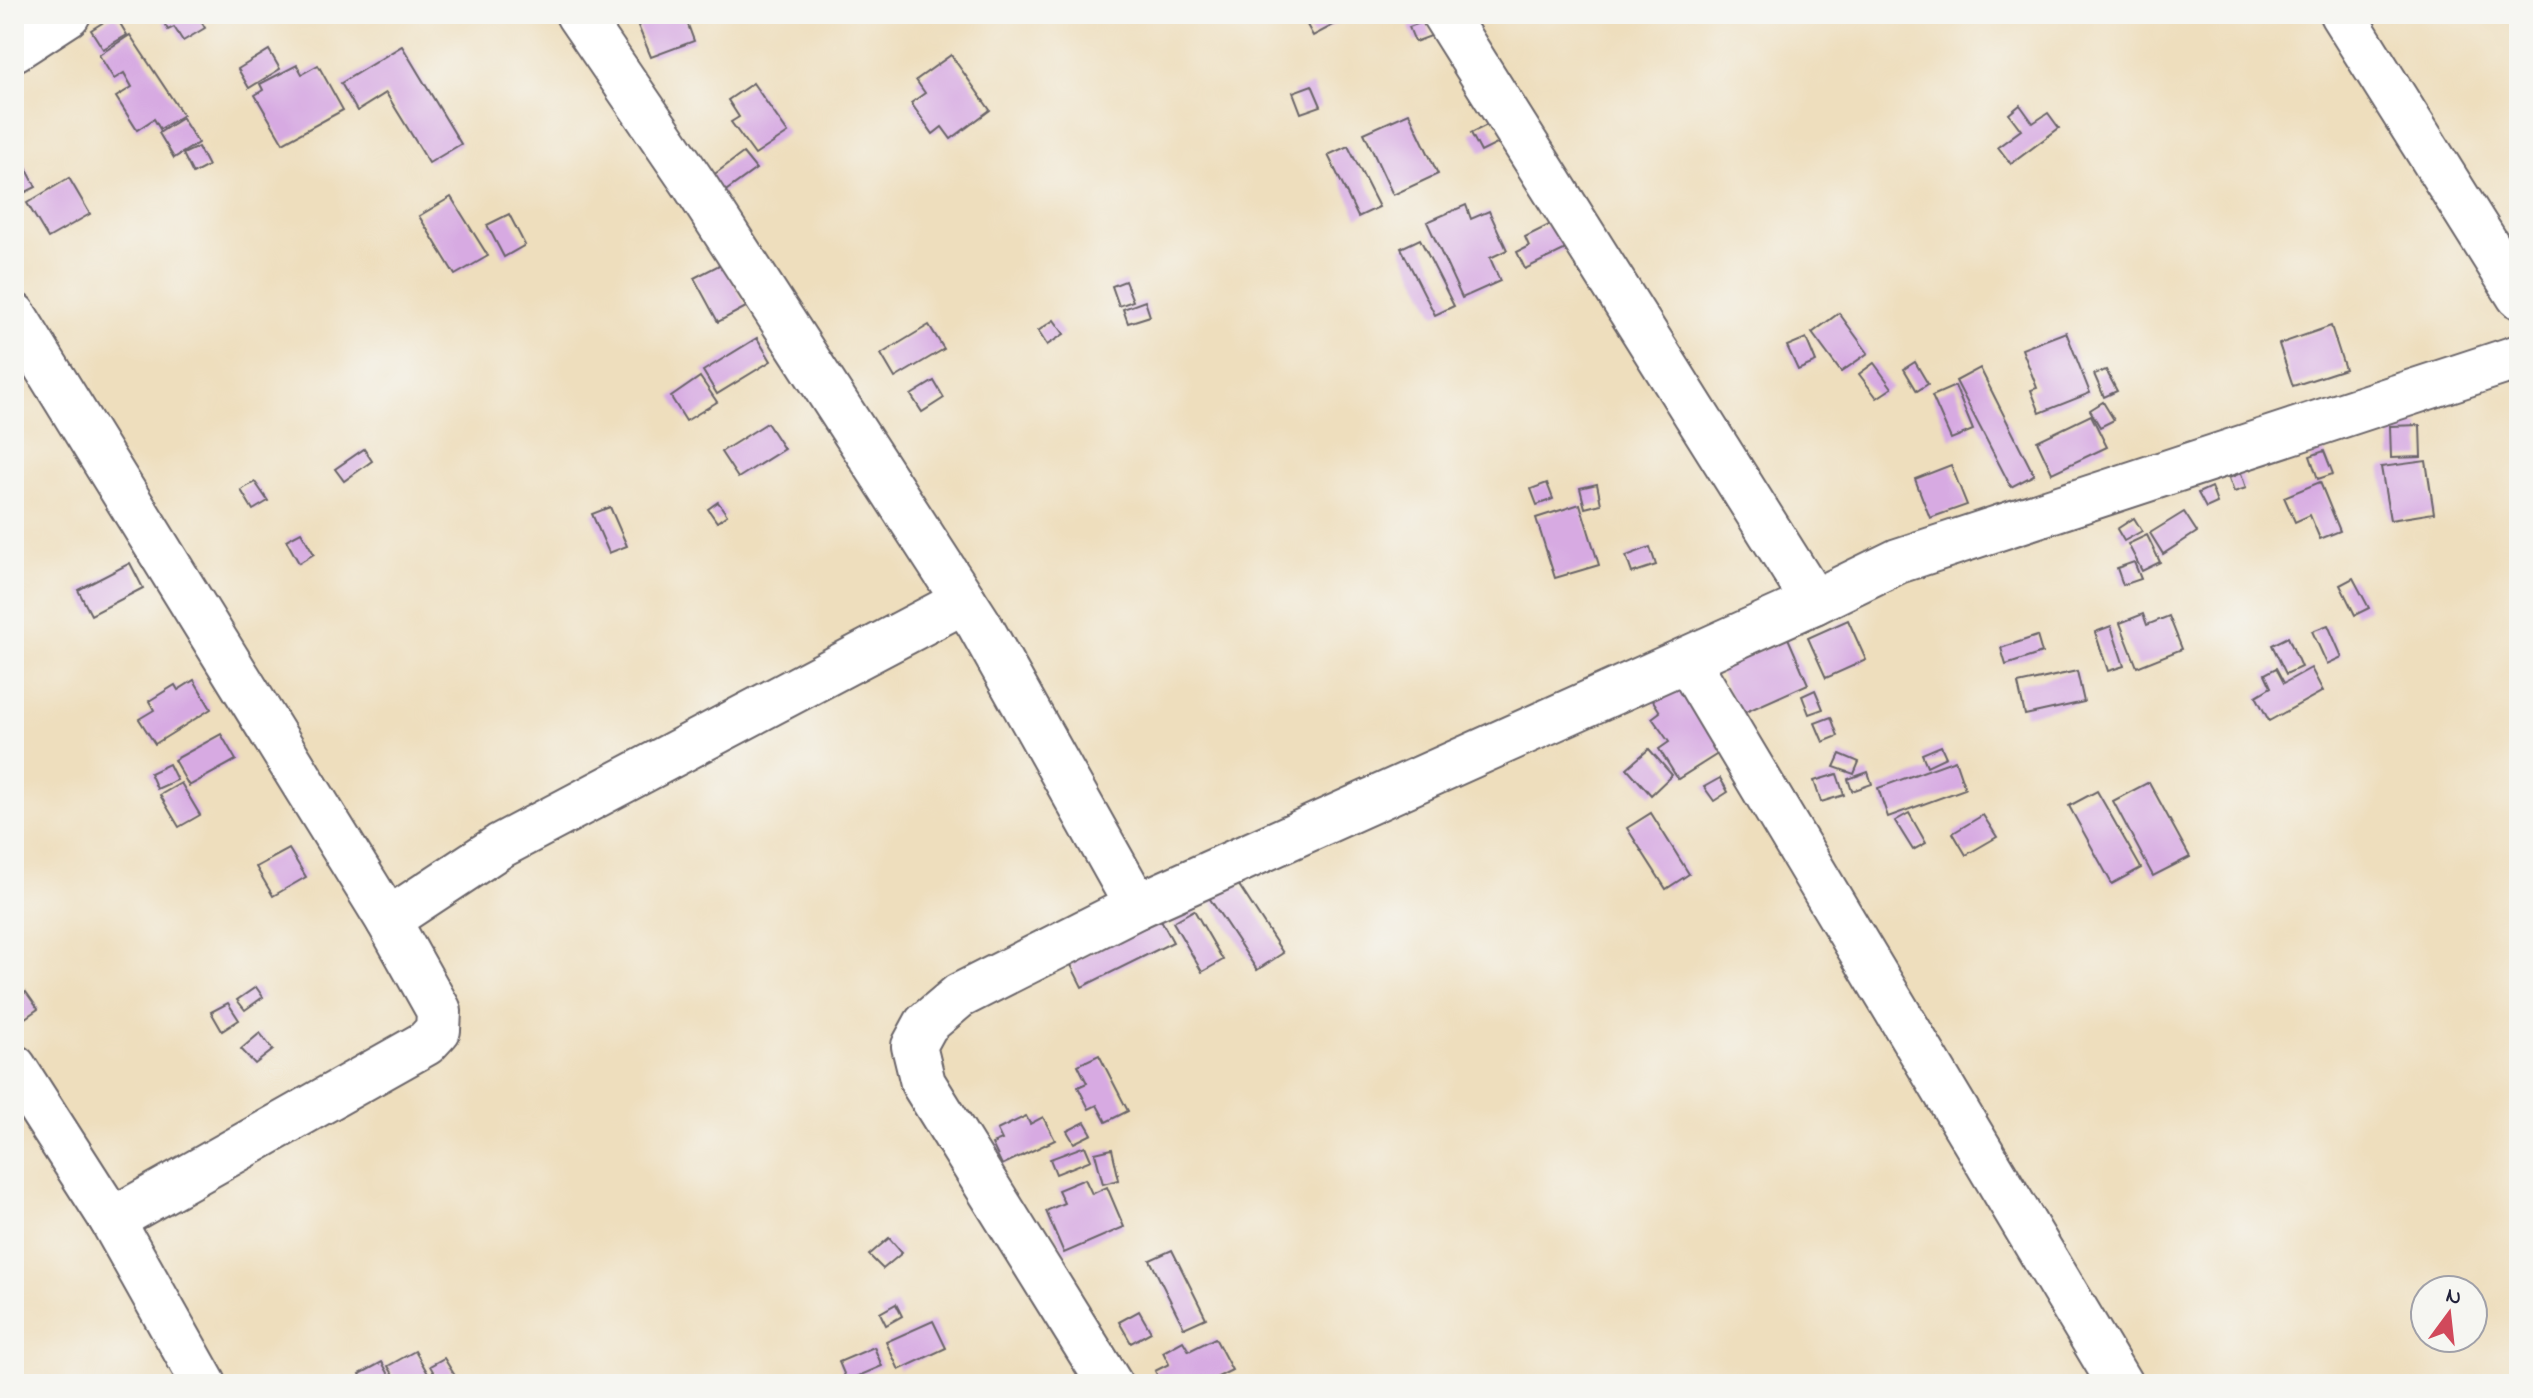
<svg xmlns="http://www.w3.org/2000/svg" width="2533" height="1398" viewBox="0 0 2533 1398" font-family="'Indie Flower',sans-serif">
<rect width="100%" height="100%" fill="#f6f6f2"/>
<filter id="ink" filterUnits="userSpaceOnUse"><feTurbulence type="fractalNoise" baseFrequency=".0125" numOctaves="2"/><feDisplacementMap in="SourceGraphic" scale="16" xChannelSelector="R" yChannelSelector="G"/><feConvolveMatrix kernelMatrix="1 2 1 2 8 2 1 2 1" color-interpolation-filters="sRGB"/></filter>
<filter id="wash" filterUnits="userSpaceOnUse"><feTurbulence type="fractalNoise" baseFrequency=".006" numOctaves="4" result="noise"/><feDisplacementMap in="SourceGraphic" scale="32" xChannelSelector="R" yChannelSelector="G"/><feGaussianBlur stdDeviation="1.8" result="paint"/><feColorMatrix in="noise" values="0 0 0 0 0 0 0 0 0 0 0 0 0 0 0 0 0 1.4 0 .05"/><feComposite in="paint" operator="in"/></filter>
<g filter="url(#wash)">
<rect width="100%" height="100%" fill="#eedebd"/>
<g id="blocks">
<!-- building -->
<g fill="#d7aae2">
<polygon points="159,14 197,14 205,28 183,41 174,27 168,30"/>
<polygon points="655,14 684,14 694,41 651,57 636,21"/>
<polygon points="1301,14 1354,14 1313,36"/>
<polygon points="115,15 127,35 103,49 91,30"/>
<polygon points="1425,21 1431,36 1415,42 1409,27"/>
<polygon points="130,35 183,115 160,129 154,119 137,130 116,97 132,87 124,73 114,79 99,55"/>
<polygon points="402,46 461,144 429,163 386,93 357,111 341,83"/>
<polygon points="269,50 280,69 249,88 238,69"/>
<polygon points="951,55 990,110 951,139 942,127 933,134 911,103 925,93 916,80"/>
<polygon points="297,65 302,74 318,65 343,110 283,143 255,95 263,90 260,84"/>
<polygon points="753,83 788,133 755,155 731,122 739,117 728,100"/>
<polygon points="1312,85 1321,106 1301,113 1293,92"/>
<polygon points="2020,105 2033,123 2048,113 2059,128 2011,164 1998,147 2021,130 2009,114"/>
<polygon points="1409,113 1438,174 1393,195 1364,133"/>
<polygon points="182,118 198,143 174,158 159,133"/>
<polygon points="1489,124 1499,143 1481,152 1471,133"/>
<polygon points="1348,146 1379,207 1358,217 1328,155"/>
<polygon points="198,147 208,166 193,174 183,154"/>
<polygon points="743,153 756,169 720,195 708,179"/>
<polygon points="19,154 36,187 14,198 14,156"/>
<polygon points="69,178 90,214 48,238 27,203"/>
<polygon points="451,197 488,256 455,275 419,216"/>
<polygon points="1466,205 1471,219 1489,211 1507,250 1490,258 1500,281 1462,298 1427,222"/>
<polygon points="509,214 525,245 504,257 487,225"/>
<polygon points="1557,221 1570,247 1525,269 1517,252 1529,246 1525,237"/>
<polygon points="1420,239 1454,306 1435,315 1401,248"/>
<polygon points="723,263 746,307 718,322 694,278"/>
<polygon points="1125,281 1133,301 1119,306 1112,286"/>
<polygon points="1145,301 1150,316 1128,323 1123,309"/>
<polygon points="1839,313 1868,353 1841,372 1812,333"/>
<polygon points="1054,320 1064,334 1047,345 1038,331"/>
<polygon points="929,325 944,349 895,378 881,354"/>
<polygon points="2331,326 2345,369 2293,386 2279,344"/>
<polygon points="2066,332 2090,393 2040,413 2031,390 2037,388 2022,349"/>
<polygon points="757,338 771,361 717,394 703,371"/>
<polygon points="1806,338 1816,362 1798,370 1787,346"/>
<polygon points="1915,362 1928,384 1917,391 1904,369"/>
<polygon points="1874,363 1892,388 1877,398 1859,374"/>
<polygon points="1980,368 2034,475 2011,487 1956,381"/>
<polygon points="2106,370 2117,391 2104,397 2094,374"/>
<polygon points="700,377 717,402 686,421 671,397"/>
<polygon points="934,381 944,398 922,412 911,395"/>
<polygon points="1955,386 1973,430 1951,439 1932,396"/>
<polygon points="2103,402 2114,420 2100,427 2090,410"/>
<polygon points="2091,415 2107,447 2052,473 2037,441"/>
<polygon points="767,423 784,449 738,478 721,452"/>
<polygon points="2420,425 2421,457 2391,458 2390,426"/>
<polygon points="364,449 372,461 344,481 335,469"/>
<polygon points="2324,451 2333,474 2318,479 2310,456"/>
<polygon points="2426,461 2434,513 2390,520 2381,467"/>
<polygon points="1951,465 1967,505 1930,518 1915,479"/>
<polygon points="2241,473 2246,488 2234,492 2229,478"/>
<polygon points="255,482 268,501 253,510 241,490"/>
<polygon points="2320,482 2340,531 2320,539 2310,515 2295,522 2284,497"/>
<polygon points="1547,483 1553,499 1537,505 1531,489"/>
<polygon points="1597,484 1601,504 1585,508 1580,488"/>
<polygon points="2211,487 2217,503 2206,508 2198,493"/>
<polygon points="718,502 727,515 717,522 708,509"/>
<polygon points="1580,504 1599,565 1555,578 1536,518"/>
<polygon points="610,507 627,546 609,553 592,514"/>
<polygon points="2184,512 2197,532 2163,554 2150,533"/>
<polygon points="2134,518 2142,531 2124,541 2117,529"/>
<polygon points="301,532 314,554 299,563 286,540"/>
<polygon points="2147,535 2160,562 2142,571 2128,544"/>
<polygon points="1650,547 1656,565 1632,573 1626,556"/>
<polygon points="2134,562 2141,579 2123,585 2117,568"/>
<polygon points="130,563 143,588 91,615 78,590"/>
<polygon points="2353,578 2369,608 2355,615 2340,585"/>
<polygon points="2143,614 2147,625 2169,616 2182,649 2137,667 2120,623"/>
<polygon points="1848,620 1866,660 1826,678 1808,638"/>
<polygon points="2328,625 2342,657 2327,664 2312,631"/>
<polygon points="2111,626 2124,666 2108,671 2095,632"/>
<polygon points="2037,636 2042,653 2006,665 2001,648"/>
<polygon points="2288,637 2301,667 2286,674 2272,645"/>
<polygon points="1788,638 1808,684 1739,715 1718,669"/>
<polygon points="2276,668 2284,683 2311,668 2323,691 2269,721 2256,696 2271,687 2265,674"/>
<polygon points="2077,671 2084,702 2025,715 2018,684"/>
<polygon points="1674,674 1724,750 1678,779 1659,749 1669,742 1652,718 1660,712 1647,691"/>
<polygon points="194,680 211,709 155,744 139,719 154,710 149,701 175,685 178,690"/>
<polygon points="1815,690 1823,709 1809,714 1802,696"/>
<polygon points="1831,717 1838,736 1823,742 1815,723"/>
<polygon points="221,734 236,760 189,786 174,760"/>
<polygon points="1941,746 1946,757 1927,766 1922,754"/>
<polygon points="1649,749 1672,775 1651,795 1627,768"/>
<polygon points="1840,754 1859,762 1854,774 1834,767"/>
<polygon points="1955,760 1965,789 1888,817 1878,788"/>
<polygon points="169,764 177,780 157,789 150,773"/>
<polygon points="1868,772 1872,784 1852,791 1848,779"/>
<polygon points="1837,774 1844,795 1821,802 1814,781"/>
<polygon points="1720,778 1728,792 1714,801 1704,787"/>
<polygon points="2149,782 2190,857 2153,876 2113,801"/>
<polygon points="181,783 200,815 179,827 160,795"/>
<polygon points="2097,791 2141,868 2112,884 2069,806"/>
<polygon points="1651,813 1689,874 1666,889 1627,828"/>
<polygon points="1909,813 1926,843 1913,850 1895,821"/>
<polygon points="1983,815 1997,837 1966,855 1953,833"/>
<polygon points="289,849 306,877 273,896 256,867"/>
<polygon points="1231,873 1283,953 1257,970 1204,890"/>
<polygon points="1194,910 1223,960 1202,972 1173,922"/>
<polygon points="1160,918 1173,942 1082,987 1070,963"/>
<polygon points="256,987 263,997 245,1010 237,1000"/>
<polygon points="26,992 38,1009 18,1023 14,1018 14,1001"/>
<polygon points="228,1003 239,1020 222,1031 211,1012"/>
<polygon points="260,1033 273,1050 255,1064 241,1049"/>
<polygon points="1099,1055 1128,1111 1106,1122 1097,1105 1089,1109 1078,1087 1087,1083 1078,1065"/>
<polygon points="1026,1116 1030,1124 1043,1117 1055,1140 1002,1165 992,1144 1002,1140 997,1130"/>
<polygon points="1085,1122 1092,1134 1074,1143 1067,1131"/>
<polygon points="1085,1146 1091,1160 1056,1174 1050,1159"/>
<polygon points="1112,1149 1119,1180 1103,1184 1095,1153"/>
<polygon points="1085,1179 1092,1194 1107,1187 1124,1227 1064,1253 1046,1211 1064,1203 1058,1190"/>
<polygon points="889,1238 902,1253 883,1269 869,1255"/>
<polygon points="1172,1250 1206,1318 1184,1328 1150,1260"/>
<polygon points="896,1304 902,1316 886,1325 880,1313"/>
<polygon points="1139,1311 1151,1332 1131,1343 1119,1322"/>
<polygon points="933,1321 946,1348 899,1370 886,1342"/>
<polygon points="1215,1338 1232,1370 1204,1384 1162,1384 1155,1371 1169,1364 1163,1352 1183,1341 1189,1351"/>
<polygon points="874,1347 882,1366 847,1381 839,1362"/>
<polygon points="415,1351 434,1384 399,1384 388,1366"/>
<polygon points="444,1358 460,1384 440,1384 430,1366"/>
<polygon points="382,1362 394,1384 365,1384 360,1374"/>
</g>
</g>
</g>
<g filter="url(#ink)">
<use href="#blocks" fill-opacity="0" stroke="#696468" stroke-width="2"/>
<g fill="none" stroke-linecap="round" stroke-linejoin="round">
<!-- minor casing -->
<g stroke="#696468" stroke-width="48">
<g id="minor">
<polyline points="578,14 694,184 979,624 1137,906"/>
<polyline points="1444,14 1814,602"/>
<polyline points="2342,14 2519,296"/>
<polyline points="14,49 68,14"/>
<polyline points="14,315 388,920 439,1011 438,1030 426,1043 112,1220"/>
<polyline points="1687,660 2120,1384"/>
<polyline points="388,920 500,846 964,601"/>
<polyline points="14,1067 112,1220 204,1384"/>
<polyline points="1110,1384 923,1083 914,1046 926,1024 959,996 1137,906 1814,602 1898,561 2519,357"/>
</g>
</g>
<!-- minor -->
<use href="#minor" stroke="#fff" stroke-width="44"/>
</g>
</g>
<!-- margin -->
<rect width="2533" height="1398" fill="none" stroke="#f6f6f2" stroke-width="48"/>
<!-- north arrow -->
<g transform="translate(2449 1314) rotate(15)"><circle r="38" fill="#f6f6f2" stroke="#a1a1a9" stroke-width="2"/>
<path d="M0-6L14 30L0 20L-14 30Z" fill="#d1495b"/>
<text y="-12" font-size="22" font-weight="bold" text-anchor="middle" fill="#22223b">N</text>
</g>
</svg>
